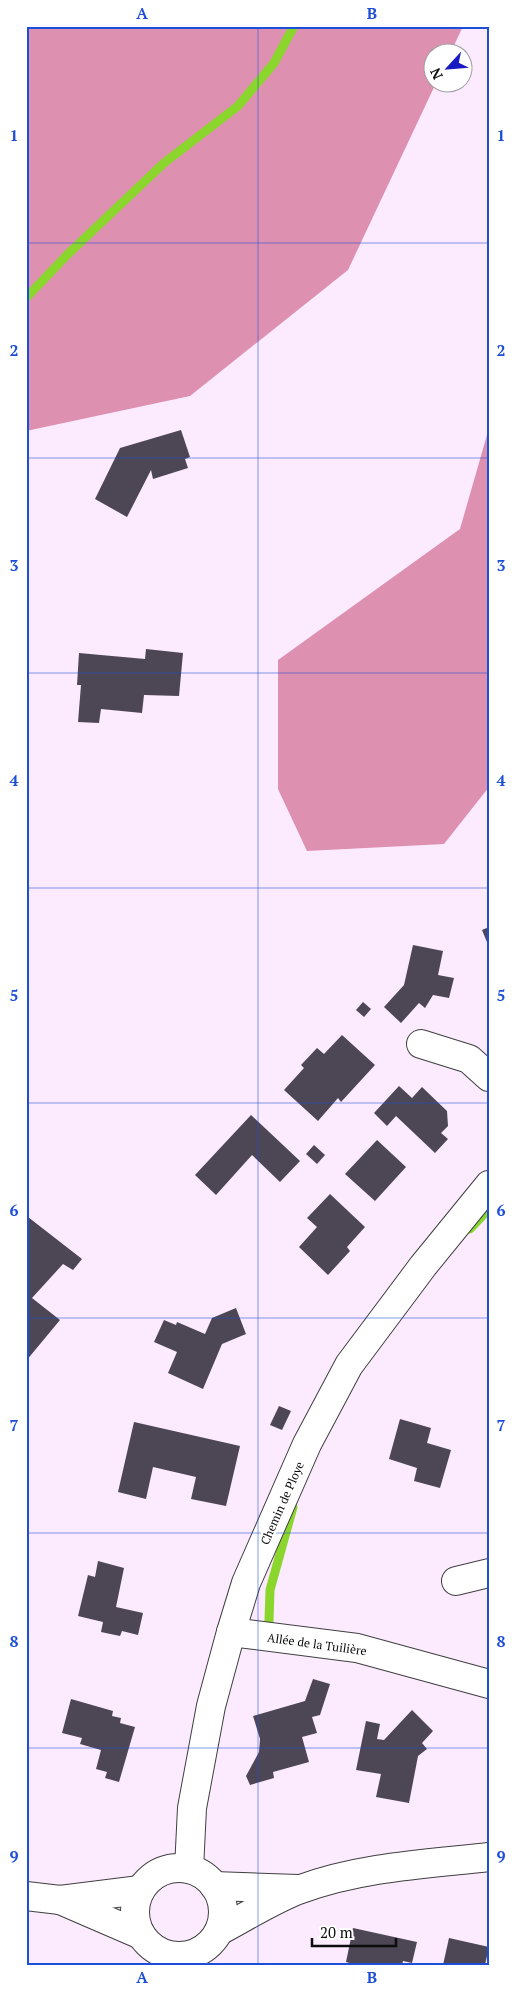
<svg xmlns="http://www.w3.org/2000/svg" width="515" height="1991" viewBox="0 0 515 1991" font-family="'PT Serif',serif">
<rect width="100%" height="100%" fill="#fceaff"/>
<!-- forest -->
<g fill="#dd90af">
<polygon points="26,26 463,26 451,52 432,52 432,82 436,83 348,270 190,396 26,431"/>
<polygon points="489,428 489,787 444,844 307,851 278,789 278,660 460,529"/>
</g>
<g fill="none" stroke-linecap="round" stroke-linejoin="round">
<!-- stream -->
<g stroke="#8bd62d" stroke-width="9">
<polyline points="26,298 68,254 164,163 238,106 274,63 294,26"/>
<polyline points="470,1229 489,1209"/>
<polyline points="269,1621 270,1590 293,1507"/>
</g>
</g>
<!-- building -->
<g fill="#4d4755">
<polygon points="181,430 190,457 185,459 188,468 153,479 151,470 127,517 95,499 120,448"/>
<polygon points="146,649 183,653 179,696 144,695 142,713 101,709 99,723 78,722 81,685 77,685 79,653 145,659"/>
<polygon points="489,927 489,947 482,930"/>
<polygon points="413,945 443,951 438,975 454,978 449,998 433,995 425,1008 419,1003 401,1023 384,1007 404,985"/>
<polygon points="363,1002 371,1009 364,1017 356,1010"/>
<polygon points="342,1035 375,1065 341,1102 338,1098 318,1121 284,1090 304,1068 301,1065 317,1048 324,1054"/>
<polygon points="399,1086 412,1098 422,1087 447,1111 448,1126 441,1133 448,1139 435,1153 396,1116 387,1126 374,1113"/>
<polygon points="251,1115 300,1161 280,1182 252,1155 216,1195 195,1175"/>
<polygon points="377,1140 406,1167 375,1201 345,1174"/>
<polygon points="314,1145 325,1155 317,1164 306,1154"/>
<polygon points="330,1194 365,1227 347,1247 350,1251 328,1275 299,1247 317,1227 307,1218"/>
<polygon points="28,1217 82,1259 73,1270 63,1264 32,1298 60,1320 26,1361 26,1219"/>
<polygon points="236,1308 246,1334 222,1344 203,1389 168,1373 177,1352 154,1342 164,1320 176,1325 177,1322 205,1334 212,1318"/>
<polygon points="279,1406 291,1411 282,1430 270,1425"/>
<polygon points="400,1419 431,1428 427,1443 451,1450 440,1488 414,1481 417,1468 389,1459"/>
<polygon points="134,1422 240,1446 226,1506 191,1499 196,1477 153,1467 146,1499 118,1492"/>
<polygon points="98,1561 124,1568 116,1607 143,1613 138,1635 122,1631 120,1636 101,1632 103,1622 78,1616 88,1575 95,1577"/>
<polygon points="313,1679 330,1684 320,1715 312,1717 317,1733 302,1737 309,1762 273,1772 274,1778 250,1785 246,1776 259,1752 260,1739 253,1716 305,1701"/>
<polygon points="71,1699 113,1711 112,1716 121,1718 120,1723 135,1727 119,1782 105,1778 107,1772 96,1769 101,1750 80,1744 82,1738 62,1733"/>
<polygon points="412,1710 433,1731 422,1743 427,1749 418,1756 409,1803 376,1797 381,1774 356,1770 366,1721 380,1724 377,1739 384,1740"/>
<polygon points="353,1928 417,1942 412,1963 403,1961 402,1965 357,1965 346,1962"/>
<polygon points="449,1938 489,1947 485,1965 443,1965"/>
</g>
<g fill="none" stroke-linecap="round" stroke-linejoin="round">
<!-- minor casing -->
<g stroke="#3f3f3f" stroke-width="30">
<g id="minor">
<polyline points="421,1044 469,1059 489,1077"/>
<polyline points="456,1581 489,1573"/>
<polyline points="231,1632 357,1648 489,1684"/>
<circle cx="179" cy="1912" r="44"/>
<polyline points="189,1869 192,1808 211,1706 231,1632 246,1583 307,1444 349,1365 423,1266 489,1185"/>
<polyline points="214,1886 298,1889"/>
<polyline points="26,1896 60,1900 140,1890"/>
<polyline points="60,1900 141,1935"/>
<path d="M219,1931C244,1918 275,1898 301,1889C361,1867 426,1864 489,1857"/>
</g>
</g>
<!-- minor -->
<use href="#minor" stroke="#fff" stroke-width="28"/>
</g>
<!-- grid -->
<path fill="none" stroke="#1d4ed8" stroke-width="1" stroke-opacity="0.55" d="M258,26V1965M26,243H489M26,458H489M26,673H489M26,888H489M26,1103H489M26,1318H489M26,1533H489M26,1748H489"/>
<g text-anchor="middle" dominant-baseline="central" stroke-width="5" stroke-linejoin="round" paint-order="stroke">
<!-- street labels -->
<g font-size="12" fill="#0c0c0c" stroke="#fff">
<text transform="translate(282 1503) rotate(-66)">Chemin de Ploye</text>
<text transform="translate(317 1644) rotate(8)">Allée de la Tuilière</text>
</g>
</g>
<!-- border -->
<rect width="515" height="1991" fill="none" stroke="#ffffff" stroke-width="55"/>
<!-- north arrow -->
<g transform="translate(448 68) rotate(244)"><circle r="24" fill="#ffffff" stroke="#9e9e9e"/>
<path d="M0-4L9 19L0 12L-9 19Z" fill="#1b1bc4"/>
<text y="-8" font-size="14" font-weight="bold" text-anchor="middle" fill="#0c0c0c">N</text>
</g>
<!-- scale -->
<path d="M312 1938v8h84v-8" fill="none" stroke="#0c0c0c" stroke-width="2.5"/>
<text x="320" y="1938" font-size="15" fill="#0c0c0c" stroke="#ffffff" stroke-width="4" paint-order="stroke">20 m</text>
<rect x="28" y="28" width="460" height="1936" fill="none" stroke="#1d4ed8" stroke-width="2"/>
<g font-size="16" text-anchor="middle" font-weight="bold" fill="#1d4ed8">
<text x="142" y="19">A</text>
<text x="372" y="19">B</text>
<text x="14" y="141">1</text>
<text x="501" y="141">1</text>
<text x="14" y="356">2</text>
<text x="501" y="356">2</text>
<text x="14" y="571">3</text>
<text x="501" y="571">3</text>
<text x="14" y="786">4</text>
<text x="501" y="786">4</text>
<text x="14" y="1001">5</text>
<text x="501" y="1001">5</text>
<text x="14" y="1216">6</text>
<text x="501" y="1216">6</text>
<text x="14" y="1431">7</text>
<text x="501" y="1431">7</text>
<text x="14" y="1647">8</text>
<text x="501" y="1647">8</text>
<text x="14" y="1862">9</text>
<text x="501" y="1862">9</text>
<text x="142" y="1983">A</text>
<text x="372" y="1983">B</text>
</g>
</svg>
